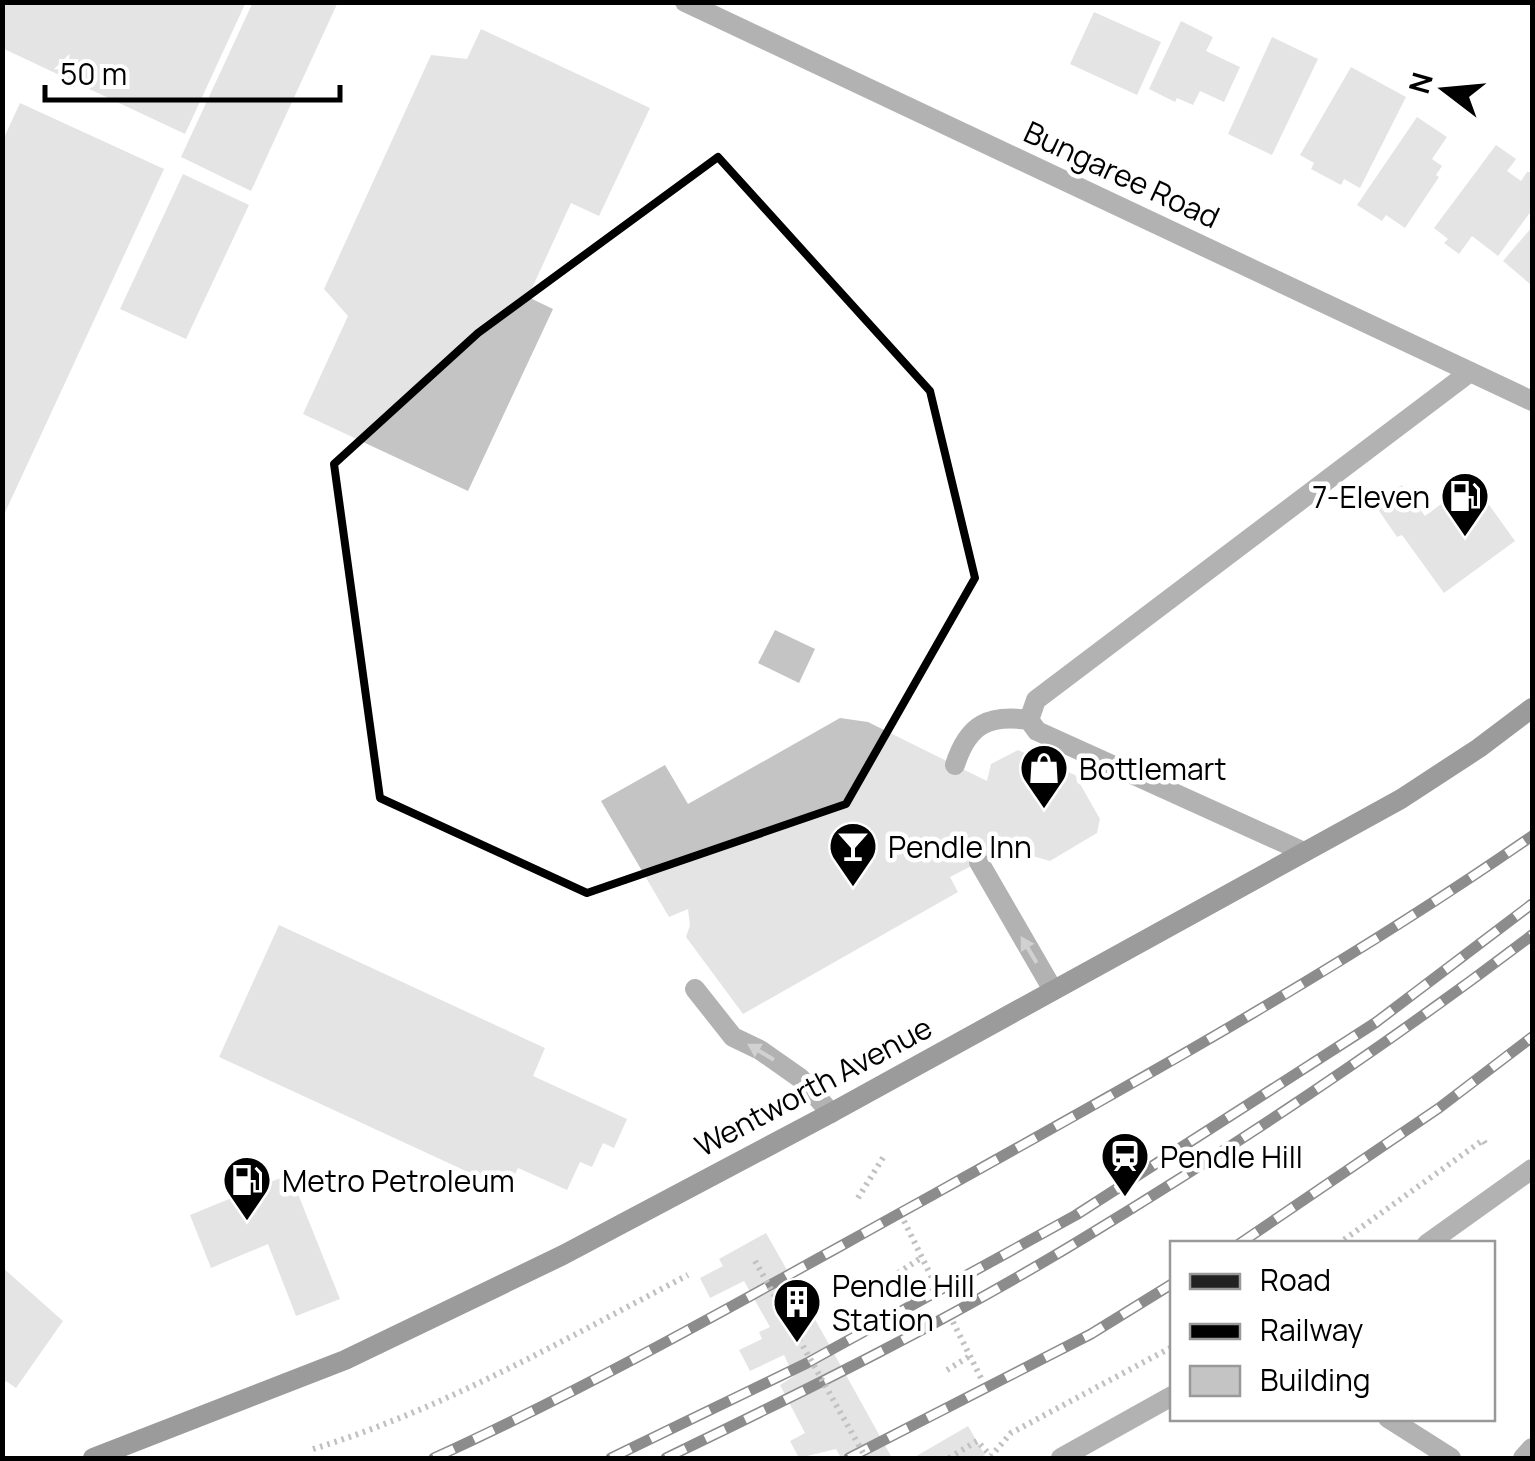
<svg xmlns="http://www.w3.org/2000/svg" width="1535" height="1461" viewBox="0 0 1535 1461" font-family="Manrope,sans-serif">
<rect width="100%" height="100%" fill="#fff"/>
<!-- building -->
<g fill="#c4c4c4">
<polygon points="2,2 246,2 185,134 2,48"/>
<polygon points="253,2 338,2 251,191 181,157"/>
<polygon points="1094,12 1161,42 1137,95 1070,64"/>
<polygon points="1181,21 1213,37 1206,51 1240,67 1224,102 1200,91 1193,105 1177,98 1175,102 1149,89"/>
<polygon points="481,29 650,108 599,216 571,203 528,297 553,309 468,491 303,414 348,316 324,289 431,55 467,59"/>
<polygon points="1272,37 1318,59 1272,155 1228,134"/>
<polygon points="1351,67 1406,97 1360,188 1344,179 1341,185 1311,169 1314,163 1300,155"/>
<polygon points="20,103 164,169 2,519 2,142"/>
<polygon points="1417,117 1447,137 1432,159 1442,166 1436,175 1439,177 1405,228 1386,215 1382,221 1357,205"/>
<polygon points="1496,145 1516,159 1507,171 1521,181 1527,172 1532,172 1532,210 1498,256 1472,236 1459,254 1444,243 1448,239 1434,228"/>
<polygon points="183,174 249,205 186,339 120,309"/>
<polygon points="1532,227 1532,281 1530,284 1503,261"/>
<polygon points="1472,481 1515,541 1444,593 1402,535 1397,537 1375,505 1402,485 1425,516"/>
<polygon points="775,630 815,649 799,683 758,663"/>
<polygon points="840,718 868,722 987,781 991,764 1018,750 1075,775 1100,819 1097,833 1050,861 1029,855 1020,841 950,877 958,892 743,1014 686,937 690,925 688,909 669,917 601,801 665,765 688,804"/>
<polygon points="279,925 545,1048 533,1076 627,1119 614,1148 603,1143 592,1167 580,1162 567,1190 518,1168 507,1190 219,1057"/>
<polygon points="290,1174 340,1299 296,1316 268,1244 211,1268 190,1215"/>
<polygon points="766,1233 816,1321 892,1458 841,1458 836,1449 799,1458 790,1441 805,1433 780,1385 794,1376 784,1355 750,1371 739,1350 762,1339 759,1332 770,1327 744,1281 710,1298 700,1278 723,1266 719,1259"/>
<polygon points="2,1267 63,1321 16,1388 6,1381 2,1385"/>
<polygon points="968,1426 985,1455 979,1458 913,1458"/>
</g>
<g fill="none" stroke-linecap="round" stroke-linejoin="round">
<!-- path -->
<g stroke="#777" stroke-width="6" stroke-dasharray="2.5 5" stroke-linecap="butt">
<polyline points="858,1198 884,1156"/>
<polyline points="904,1221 935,1284"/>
<polyline points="1338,1244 1483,1140 1486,1145"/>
<polyline points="898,1273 921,1258"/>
<polyline points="953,1322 982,1380"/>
<polyline points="947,1370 970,1356"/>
<path d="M313,1449C444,1409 567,1338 688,1275"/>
<polyline points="949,1458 977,1441 991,1456 1011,1433 1172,1347"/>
</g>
<!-- service -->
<g stroke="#555" stroke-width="20">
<polyline points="1029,720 1036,700 1470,372"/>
<path d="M955,765C968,724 989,714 1029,720L1037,731L1304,852"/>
<polyline points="979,862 1053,990"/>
<polyline points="695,989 733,1037 760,1050 800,1078 831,1113"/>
<polyline points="1523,1458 1532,1448"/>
</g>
<!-- minor -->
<g stroke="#555" stroke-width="20">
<polyline points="1427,1244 1532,1169"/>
<polyline points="1388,1418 1451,1458"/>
<polyline points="1061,1458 1172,1396"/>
</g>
<!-- tertiary -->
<polyline stroke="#555" stroke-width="20" points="685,2 1532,401"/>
<!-- secondary -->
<polyline stroke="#222" stroke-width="20" points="93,1458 345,1360 563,1255 831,1113 1401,799 1479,748 1532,708"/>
<!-- rail casing -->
<g stroke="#000" stroke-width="11">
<g id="rail">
<polyline points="1239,1244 1439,1108 1532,1037"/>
<path d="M434,1458C603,1381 766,1287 929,1197C1134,1083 1340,969 1532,836"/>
<polyline points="611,1458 807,1363 1076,1215 1375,1023 1532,904"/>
<path d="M666,1458C807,1390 953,1318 1087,1236C1240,1143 1390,1043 1532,935"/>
<polyline points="849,1458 1091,1334 1172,1284"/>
</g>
</g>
<!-- rail -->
<use href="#rail" stroke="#fff" stroke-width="8" stroke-dasharray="22" stroke-linecap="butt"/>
<!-- path-bridge -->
<polyline stroke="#777" stroke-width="6" stroke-dasharray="2.5 5" stroke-linecap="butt" points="755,1261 866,1458"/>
</g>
<!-- one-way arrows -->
<defs><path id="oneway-solid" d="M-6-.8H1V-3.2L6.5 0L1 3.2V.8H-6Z" transform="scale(2.5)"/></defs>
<g fill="#999">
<use href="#oneway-solid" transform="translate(1029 950) rotate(-121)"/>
<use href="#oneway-solid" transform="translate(761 1052) rotate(-149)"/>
</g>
<!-- marked area -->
<path d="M0 0H1535V1461H0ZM718,157L930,391L975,578L846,804L587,893L380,798L334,464L478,333Z" fill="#fff" fill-opacity=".55" fill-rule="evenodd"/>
<path fill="none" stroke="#000" stroke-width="8" stroke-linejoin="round" d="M718,157L930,391L975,578L846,804L587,893L380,798L334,464L478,333Z"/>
<!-- icons -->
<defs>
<g id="fuel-pin" transform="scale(2.5)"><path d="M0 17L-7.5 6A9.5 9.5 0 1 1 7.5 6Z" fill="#000" stroke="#fff"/><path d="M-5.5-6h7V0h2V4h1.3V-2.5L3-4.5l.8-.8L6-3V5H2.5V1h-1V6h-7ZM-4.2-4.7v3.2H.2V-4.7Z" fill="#fff"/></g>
<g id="shop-pin" transform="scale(2.5)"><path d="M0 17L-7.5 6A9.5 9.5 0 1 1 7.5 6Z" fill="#000" stroke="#fff"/><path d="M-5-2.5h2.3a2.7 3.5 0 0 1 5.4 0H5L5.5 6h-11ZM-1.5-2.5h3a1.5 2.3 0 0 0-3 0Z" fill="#fff"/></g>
<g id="bar-pin" transform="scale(2.5)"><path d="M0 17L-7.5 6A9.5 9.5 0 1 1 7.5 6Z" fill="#000" stroke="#fff"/><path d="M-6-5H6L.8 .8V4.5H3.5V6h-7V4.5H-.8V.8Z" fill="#fff"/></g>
<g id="station-pin" transform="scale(2.5)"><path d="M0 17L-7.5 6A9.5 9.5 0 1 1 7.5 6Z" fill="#000" stroke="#fff"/><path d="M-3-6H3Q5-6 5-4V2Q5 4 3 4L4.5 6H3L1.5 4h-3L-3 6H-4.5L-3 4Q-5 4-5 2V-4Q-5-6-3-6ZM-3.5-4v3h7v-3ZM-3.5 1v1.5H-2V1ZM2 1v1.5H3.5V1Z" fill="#fff"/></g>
<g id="building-pin" transform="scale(2.5)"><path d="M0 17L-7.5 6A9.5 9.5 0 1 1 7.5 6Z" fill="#000" stroke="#fff"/><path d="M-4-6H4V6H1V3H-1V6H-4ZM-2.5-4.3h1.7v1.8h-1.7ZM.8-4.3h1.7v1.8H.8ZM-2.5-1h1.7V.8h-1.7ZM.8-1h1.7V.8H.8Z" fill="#fff"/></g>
</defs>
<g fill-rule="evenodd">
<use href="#fuel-pin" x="1465" y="496"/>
<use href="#shop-pin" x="1044" y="768"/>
<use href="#bar-pin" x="853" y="846"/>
<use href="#station-pin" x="1125" y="1156"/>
<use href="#fuel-pin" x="247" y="1180"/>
<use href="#building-pin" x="797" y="1302"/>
</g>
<g text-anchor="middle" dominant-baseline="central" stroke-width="9" stroke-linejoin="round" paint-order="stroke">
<!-- street labels -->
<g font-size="30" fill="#000" stroke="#fff">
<text transform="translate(1122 174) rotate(25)">Bungaree Road</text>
<text transform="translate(813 1086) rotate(-28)">Wentworth Avenue</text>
</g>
<!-- poi labels -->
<g font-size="30" fill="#000" stroke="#fff" text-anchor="start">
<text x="1430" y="496" text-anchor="end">7-Eleven</text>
<text x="1079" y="768">Bottlemart</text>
<text x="888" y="846">Pendle Inn</text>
<text x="1160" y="1156">Pendle Hill</text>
<text x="282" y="1180">Metro Petroleum</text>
<text x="832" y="1285">Pendle Hill<tspan x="832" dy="34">Station</tspan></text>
</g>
</g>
<!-- border -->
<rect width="1535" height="1461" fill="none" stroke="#000000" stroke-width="10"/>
<!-- legend -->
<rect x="1170" y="1241" width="325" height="180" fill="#ffffff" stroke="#999999" stroke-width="2.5"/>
<rect x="1190" y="1274" width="50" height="15" fill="#222222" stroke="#999999" stroke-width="2.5"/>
<text x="1260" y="1291" font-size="30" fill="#000000">Road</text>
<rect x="1190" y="1324" width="50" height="15" fill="#000000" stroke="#999999" stroke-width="2.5"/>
<text x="1260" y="1341" font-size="30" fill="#000000">Railway</text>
<rect x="1190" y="1366" width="50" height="30" fill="#c4c4c4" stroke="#999999" stroke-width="2.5"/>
<text x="1260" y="1391" font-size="30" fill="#000000">Building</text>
<!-- north arrow -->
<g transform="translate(1445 90) rotate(286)" stroke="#ffffff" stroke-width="8" paint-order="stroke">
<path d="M0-8L18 38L0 25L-18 38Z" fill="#000000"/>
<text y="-15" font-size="28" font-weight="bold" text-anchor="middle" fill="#000000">N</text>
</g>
<!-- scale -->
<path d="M45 85v15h295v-15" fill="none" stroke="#000000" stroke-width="5"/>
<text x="60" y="85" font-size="30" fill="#000000" stroke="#ffffff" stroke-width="8" paint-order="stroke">50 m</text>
</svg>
